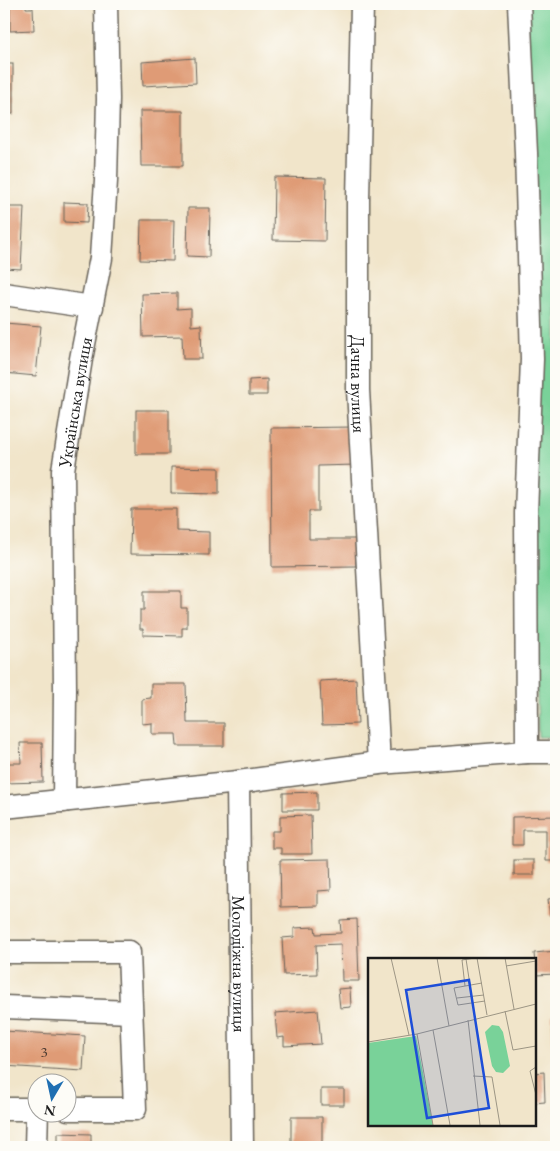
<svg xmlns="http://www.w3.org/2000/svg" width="560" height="1151" viewBox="0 0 560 1151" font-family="'EB Garamond',serif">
<rect width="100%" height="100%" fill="#fdfcf7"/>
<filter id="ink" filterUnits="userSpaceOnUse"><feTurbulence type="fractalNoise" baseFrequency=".02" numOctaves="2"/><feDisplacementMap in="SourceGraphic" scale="10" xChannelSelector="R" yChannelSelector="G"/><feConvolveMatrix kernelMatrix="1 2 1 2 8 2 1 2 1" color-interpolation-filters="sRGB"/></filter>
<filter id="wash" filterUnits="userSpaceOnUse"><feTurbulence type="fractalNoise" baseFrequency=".0096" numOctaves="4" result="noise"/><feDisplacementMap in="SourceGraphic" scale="20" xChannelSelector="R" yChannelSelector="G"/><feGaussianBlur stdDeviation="1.12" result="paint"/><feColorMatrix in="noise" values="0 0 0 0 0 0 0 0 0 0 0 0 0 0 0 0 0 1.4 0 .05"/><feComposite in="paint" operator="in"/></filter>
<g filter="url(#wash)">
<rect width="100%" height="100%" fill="#f1e5ca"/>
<!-- green -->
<polygon fill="#79d299" stroke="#4a775a" points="519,4 556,4 556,737 538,737"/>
<g id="blocks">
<!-- building -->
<g fill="#df9b76">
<polygon points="10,4 26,4 26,8 33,8 34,30 10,31"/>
<polygon points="195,58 196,83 143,86 142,62"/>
<rect x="4" y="64" width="9" height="50"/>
<polygon points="140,111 183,111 183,166 141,166"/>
<polygon points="274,177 326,178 325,241 273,240"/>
<polygon points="64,202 88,203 87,223 64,222"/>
<polygon points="6,207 24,207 21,269 4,268"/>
<polygon points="188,208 210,208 209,257 187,256"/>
<polygon points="141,220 174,220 173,261 140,260"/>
<polygon points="177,293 177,309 191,308 191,326 201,325 202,359 183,359 182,336 143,337 142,294"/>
<polygon points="5,323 41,326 36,376 4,373 4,338"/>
<polygon points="267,379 267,395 249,395 249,380"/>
<rect x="136" y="410" width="33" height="44"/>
<polygon points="355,427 356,465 318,466 318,511 309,511 309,539 356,539 356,566 272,567 271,428"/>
<polygon points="171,467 219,468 219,494 171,493"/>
<polygon points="131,509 176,509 176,531 209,532 209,555 130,554"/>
<polygon points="144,591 181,591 181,608 187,608 187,628 182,628 182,636 143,635 143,629 140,629 140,610 144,610"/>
<polygon points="356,679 358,724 322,725 320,681"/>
<polygon points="151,684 186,684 187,723 224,723 224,746 177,746 176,734 152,734 152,723 142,724 142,699 151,698"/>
<polygon points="20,743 42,743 43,782 4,783 4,763 21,763"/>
<polygon points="317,792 317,810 283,810 283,793"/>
<polygon points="311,815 312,854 281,854 281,848 272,848 272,831 280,831 280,816"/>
<polygon points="556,816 556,861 546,861 546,830 523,830 523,845 512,845 512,817"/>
<polygon points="330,859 331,890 318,891 318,906 281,907 280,860"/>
<rect x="514" y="860" width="20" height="15"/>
<polygon points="556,898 556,915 550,916 548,899"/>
<polygon points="357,919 359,981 342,981 341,944 316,945 317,974 284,975 282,938 294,937 294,928 315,927 316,934 341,933 340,920"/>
<polygon points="556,951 556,974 536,975 534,953"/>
<polygon points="350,988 351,1007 340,1008 338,989"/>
<polygon points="318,1010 321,1044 284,1046 284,1037 277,1038 275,1013"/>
<polygon points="552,1015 556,1015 556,1057 553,1057"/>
<polygon points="4,1031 85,1036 83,1071 4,1066"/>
<polygon points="544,1072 545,1102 534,1103 534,1073"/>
<rect x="321" y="1089" width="23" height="16"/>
<polygon points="291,1117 322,1117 322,1147 284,1147 284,1143 291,1143"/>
<polygon points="58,1133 91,1134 91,1147 58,1147"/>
</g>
</g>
</g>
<g filter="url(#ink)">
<use href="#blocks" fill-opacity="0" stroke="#676259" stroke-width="1"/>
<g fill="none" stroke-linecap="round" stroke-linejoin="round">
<!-- minor casing -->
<g stroke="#676259" stroke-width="25">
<g id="minor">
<path id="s1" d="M362,4L358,200V390L379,763"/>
<polyline points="519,4 526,153 532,359 526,513 527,752"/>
<polyline points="4,294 92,307"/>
<path id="s2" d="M238,782L242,1147"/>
<path id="s3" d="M64,801L65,689L63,470L81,359L101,258L106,181L108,99L106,4"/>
<polyline points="4,807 238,782 379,763 527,752 556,752"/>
<polyline points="4,952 129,952 135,1109 68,1109"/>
<polyline points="4,1007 131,1012"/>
<polyline points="4,1109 38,1109"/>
<polyline points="36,1147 37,1109"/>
</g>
</g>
<!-- minor -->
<use href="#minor" stroke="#fff" stroke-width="22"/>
</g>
</g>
<g text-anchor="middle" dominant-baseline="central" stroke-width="4" stroke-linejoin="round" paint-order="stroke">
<!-- number labels -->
<g font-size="15" fill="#4d3c32">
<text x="44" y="1051">3</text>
</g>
<!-- street labels -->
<g font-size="18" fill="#1c1c1c" stroke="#fdfcf7">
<text stroke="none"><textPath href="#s1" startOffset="380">Дачна вулиця</textPath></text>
<text stroke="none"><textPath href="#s3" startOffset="400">Українська вулиця</textPath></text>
<text stroke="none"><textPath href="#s2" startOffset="182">Молодіжна вулиця</textPath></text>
</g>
</g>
<!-- overview -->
<g transform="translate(368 958)">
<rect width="168" height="168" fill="#f1e5ca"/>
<path d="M124,67L131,68L135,74L142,108L135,115L128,114L124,108L117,74ZM48,78L65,167H0V85Z" fill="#79d299"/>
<path fill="none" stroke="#9c9584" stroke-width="1" d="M23,0L41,77M69,0L81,68M109,0L119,57M137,0L146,51M98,1L102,27M138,8L168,3M114,25L86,30L90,47L117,43M97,28L94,2L107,0M89,40L116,37M137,53L145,92L168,88M100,62L112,167M65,72L82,167M49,76L65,167M0,84L49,76L168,46M168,109L162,113L168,137M105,118L124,119L132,167"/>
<path fill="#1d4ed8" fill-opacity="0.15" stroke="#1d4ed8" stroke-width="2.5" d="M101,22L121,150L59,160L38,32Z"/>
<rect width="168" height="168" fill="none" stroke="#1c1c1c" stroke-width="2.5"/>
</g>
<!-- margin -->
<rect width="560" height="1151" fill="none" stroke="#fdfcf7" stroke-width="20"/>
<!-- north arrow -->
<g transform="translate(52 1098) rotate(189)"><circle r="24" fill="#fdfcf7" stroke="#a3a29f"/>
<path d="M0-4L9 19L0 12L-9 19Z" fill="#1f6fb2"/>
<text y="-8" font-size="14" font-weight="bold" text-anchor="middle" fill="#1c1c1c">N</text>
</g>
</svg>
